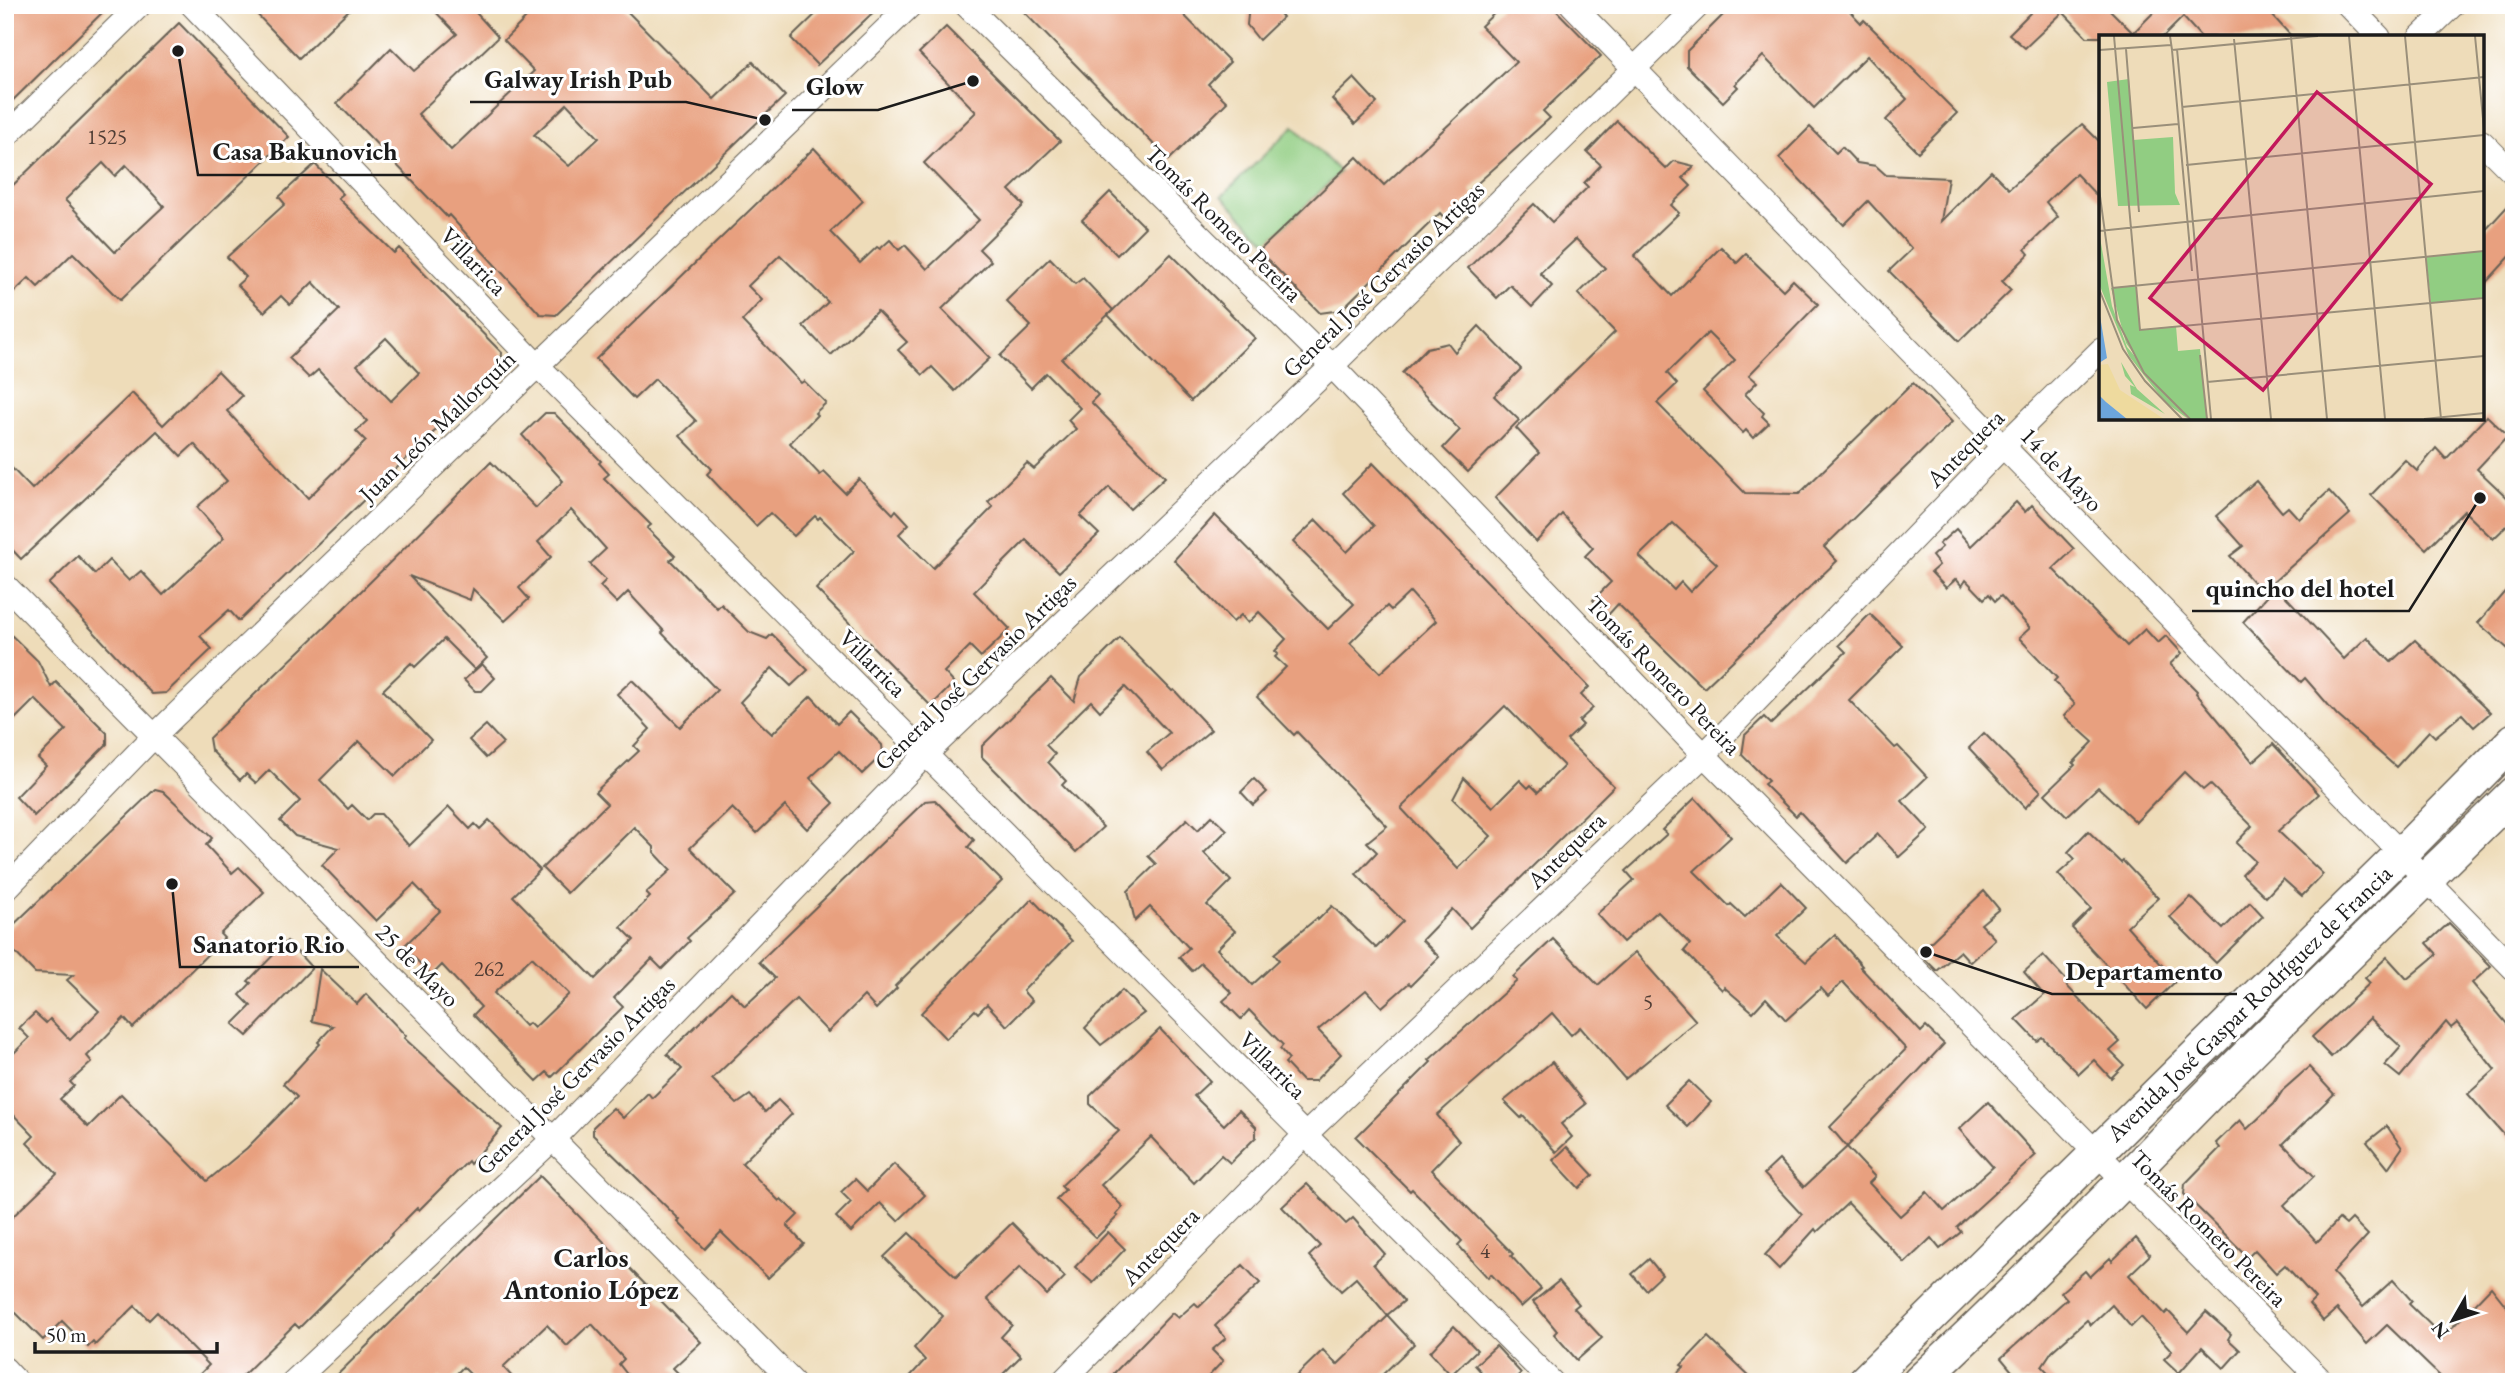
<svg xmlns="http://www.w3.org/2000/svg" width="2519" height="1387" viewBox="0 0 2519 1387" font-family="'EB Garamond',serif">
<rect width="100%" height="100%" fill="#fff"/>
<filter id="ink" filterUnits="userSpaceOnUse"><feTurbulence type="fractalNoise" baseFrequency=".0143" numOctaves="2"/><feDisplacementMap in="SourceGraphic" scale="14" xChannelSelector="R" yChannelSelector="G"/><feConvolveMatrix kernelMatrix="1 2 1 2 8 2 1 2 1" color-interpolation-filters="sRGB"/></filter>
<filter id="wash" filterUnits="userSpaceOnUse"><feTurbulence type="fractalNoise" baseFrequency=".00686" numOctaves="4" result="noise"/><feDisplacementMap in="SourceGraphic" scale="28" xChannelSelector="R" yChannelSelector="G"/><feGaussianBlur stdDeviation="1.57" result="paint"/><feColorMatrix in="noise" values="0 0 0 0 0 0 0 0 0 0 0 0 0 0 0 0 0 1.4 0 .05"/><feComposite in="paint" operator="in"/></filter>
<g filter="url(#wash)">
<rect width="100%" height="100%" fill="#eedcb9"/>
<!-- green -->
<polygon fill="#91cd82" stroke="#56744f" stroke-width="2" points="1294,126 1340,172 1268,243 1222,196"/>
<g id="blocks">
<!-- building -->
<g fill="#e8a07f" fill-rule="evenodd">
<polygon points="5,5 110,5 5,108"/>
<polygon points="248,5 354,5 299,58"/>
<path d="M429,5H469L498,37L418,114L451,150L534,71L504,40L539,5H621L714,99L753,62L785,96L556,315L540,314L449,215L447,217L337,103L391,48L414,71L457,34ZM567,104L599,138L569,166L534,135Z"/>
<polygon points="825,5 881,5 817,65 791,38"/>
<polygon points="1017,5 1174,5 1230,62 1208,84 1227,102 1169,160"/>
<polygon points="1249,5 1272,5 1283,17 1259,40 1247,25"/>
<polygon points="1503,5 1551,5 1601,56 1543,111 1550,118 1470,190 1474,195 1446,220 1440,213 1341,310 1320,313 1259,251 1357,157 1384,185 1516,62 1481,26"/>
<polygon points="1733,5 1844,5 1861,23 1864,20 1957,113 1918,152 1886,120 1907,99 1867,56 1814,108 1763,56 1735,84 1738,87 1723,102 1687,66 1687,51"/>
<polygon points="2038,5 2105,5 2133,33 2161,5 2263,5 2292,37 2201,37 2183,17 2163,37 2087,37 2063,12 2025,48 2009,34"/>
<path d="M179,23L289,137L120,300L73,253L38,287L29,278L5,301V193ZM103,163L115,176L126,165L164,206L115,252L65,200Z"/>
<polygon points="946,27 1060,141 1009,190 1024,205 979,249 991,261 942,309 990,358 955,391 932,367 923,375 898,350 907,342 877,311 831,355 803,326 828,302 780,255 748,286 762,300 742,321 801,383 804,381 826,403 815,413 817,415 790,443 820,475 824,472 845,493 859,479 893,514 896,510 909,524 899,534 933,568 993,507 988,502 1027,463 1034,469 1076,429 1068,420 1080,408 1046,373 1031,388 1000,356 1031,326 1006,301 1050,258 1075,284 1083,278 1113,310 1062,359 1098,395 1091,402 1165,477 1130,509 1109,487 1080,516 1099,534 1059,572 1026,540 974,592 1010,629 981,657 970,646 944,672 954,683 931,706 816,589 854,551 820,517 818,519 815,516 794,536 770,513 756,526 707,474 712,469 680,436 696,421 655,379 634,399 596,359 814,148 863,201 830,232 860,263 877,247 880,249 890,240 899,250 905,245 927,269 979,220 924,163 976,112 919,53"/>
<polygon points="1354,78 1377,103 1355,124 1332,99"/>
<path d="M1617,121L1666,169L1674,161L1694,166L1683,178L1691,186L1671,205L1679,213L1634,256L1672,296L1721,247L1737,263L1746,254L1783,290L1793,280L1818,304L1749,375L1757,382L1745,394L1764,413L1762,416L1769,423L1753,438L1746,430L1743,433L1703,391L1735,360L1708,333L1667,373L1677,384L1657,403L1745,493L1799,494L1913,383L1952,422L1824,547L1837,561L1704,688L1618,604L1608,615L1593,600L1611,582L1585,556L1593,548L1562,514L1536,542L1495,498L1539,453L1516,428L1615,332L1578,294L1605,268L1576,239L1540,273L1552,286L1532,307L1510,285L1497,298L1468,268L1534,204L1552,222L1588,187L1584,183L1601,165L1587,152ZM1673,523L1717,564L1690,592L1681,582L1674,590L1639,556Z"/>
<polygon points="2082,124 2101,143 2101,200 2076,174 2046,202 2058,217 2025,249 2029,254 2002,281 2011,290 1959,341 1889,271 1912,249 1868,201 1844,225 1779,158 1810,127 1836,153 1842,147 1857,163 1876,166 1886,175 1948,178 1941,221 1991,171 2009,189"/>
<path d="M315,164L343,194L338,198L394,253L399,248L502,353L501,367L239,621L229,610L200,636L212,649L166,693L152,694L49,584L78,556L95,574L109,560L129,581L141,571L163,595L224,538L197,507L227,481L194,444L181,456L157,431L21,559L5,542V461L32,489L132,393L163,425L218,371L242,396L227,411L308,498L366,441L356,431L367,421L318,370L309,378L289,358L339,310L313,282L290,305L281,296L264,312L237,285L246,277L227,257L285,204L279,197ZM386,338L419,373L391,401L357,365Z"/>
<polygon points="1110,192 1145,227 1117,255 1082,220"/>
<polygon points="2514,199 2514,252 2482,287 2482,234"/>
<polygon points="1171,254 1255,338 1191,401 1108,315"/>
<polygon points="1479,326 1521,369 1494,396 1519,420 1468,472 1443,448 1460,430 1402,373 1427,348 1448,343 1455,352"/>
<path d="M545,413H554L601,461L599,463L609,474L604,478L651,525L647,528L675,556L670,560L717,608L721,604L749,632L767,639L772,634L808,670L791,686L772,668L740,702L757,720L772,734L811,696L837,724L849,712L882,745L883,754L862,774L839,751L810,778L834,803L807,829L785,806L757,833L732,808L690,848L735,894L687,938L690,941L662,969L652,959L614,998L623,1007L552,1077L547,1072L537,1081L473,1015L481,1007L442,965L432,975L403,947L440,911L414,884L376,921L322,865L339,848L295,836L280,821L300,801L269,770L256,783L246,774L240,780L211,750L209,738L327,625L491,462L536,508L563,481L522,435ZM571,510L606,549L590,564L606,580L600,586L617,603L628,592L664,631L662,633L717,690L680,727L632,680L617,694L650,729L634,746L639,751L595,792L607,804L542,868L567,893L634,827L654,847V852L671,870L646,893L650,897L621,927L634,940L595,979L513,896L540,870L489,820L480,829L475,824L470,829L449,807L409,846L381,814H373L367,820L352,805L348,809L320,780L359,741L395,776L431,740L383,690L411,663L415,667L444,639L475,670L487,658L409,576L470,600L473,589L505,621L529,599L519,588L551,557L538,542ZM532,957L569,994L534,1028L529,1023L525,1026L494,993Z"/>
<polygon points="2487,416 2508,436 2477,469 2514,504 2514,519 2493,539 2464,511 2426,549 2371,495 2405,460 2417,471 2436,448 2446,459"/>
<path d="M1373,463L1589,687L1581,695L1593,708L1579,721L1583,725L1567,740L1614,786L1470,928L1452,909L1422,940L1439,957L1411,985L1409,983L1382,1007L1366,990L1318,1030L1341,1054L1315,1081H1302L1285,1063L1289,1059L1280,1049L1283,1045L1249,1010L1241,1019L1223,1001L1232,993L1201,963L1192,971L1179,957L1189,948L1150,907L1135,921L1128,891L1156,864L1148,856L1187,819L1198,830L1212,816L1227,830L1204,853L1231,881L1207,905L1235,931L1217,949L1252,985L1279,960L1274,954L1317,918L1318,920L1332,906L1376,948L1403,921L1356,874L1377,852L1367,842L1387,826L1297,732L1294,735L1257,697L1286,667L1275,657L1278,654L1275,651L1286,639L1259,612L1248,623L1241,615L1233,622L1174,560L1215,515L1328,629L1354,604L1293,542L1316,520L1347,552L1374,526L1343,493ZM1410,592L1436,621L1380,673L1350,643L1387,606L1391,610ZM1505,706L1564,766L1538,792L1531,785L1528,788L1520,780L1493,807L1464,778L1453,799L1491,836L1458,869L1401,808Z"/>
<polygon points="2256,481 2282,512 2288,507 2299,519 2329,491 2350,514 2262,592 2230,556 2243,546 2216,516"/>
<polygon points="2016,502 2025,512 2032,505 2074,549 2053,569 2127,646 2145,629 2158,643 2166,636 2182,653 2170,664 2197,691 2196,693 2253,762 2273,744 2319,794 2278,831 2323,874 2302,896 2283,879 2266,897 2242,874 2255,861 2236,843 2252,826 2210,784 2203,790 2184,772 2136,822 2098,787 2067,816 2045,794 2075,765 2073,763 2093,742 2064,716 2075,704 2054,681 2057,678 2019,638 2030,628 2001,596 1995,601 1989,594 1984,599 1966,580 1962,586 1956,579 1946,588 1931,572 1939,565 1932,556 1942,547 1939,544 1956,529 1971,546"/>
<polygon points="2514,581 2514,654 2478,623"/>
<polygon points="2276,586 2344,659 2367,637 2391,662 2415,640 2490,713 2474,727 2462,714 2435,737 2429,731 2396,767 2337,715 2305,678 2301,682 2243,622"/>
<polygon points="1870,614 1903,646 1849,700 1895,748 1898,746 1927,777 1902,801 1929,830 1899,857 1878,834 1847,863 1800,812 1796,816 1764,784 1768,781 1742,755 1745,735 1764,717 1771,724 1846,652 1839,645"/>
<polygon points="5,629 38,661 51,687 56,682 107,733 107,744 34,816 16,797 46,766 38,758 66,730 35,699 5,729"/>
<polygon points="1120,638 1172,691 1174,690 1211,730 1163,770 1147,752 1169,733 1125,687 1100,711 1091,701 1046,745 1055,754 1048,762 1066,781 1062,785 1103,827 1076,852 982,757 982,746 1051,678 1074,701 1081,677"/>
<polygon points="482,664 495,678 482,691 475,691 464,680"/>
<polygon points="486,725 503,743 486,758 469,740"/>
<polygon points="1984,733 2041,791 2025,808 1969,748"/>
<polygon points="1254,779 1267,792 1253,805 1241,792"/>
<polygon points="155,789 163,791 212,838 206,845 232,873 239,867 264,892 220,934 224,938 133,1028 124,1018 87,1056 92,1062 70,1082 74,1086 60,1099 88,1127 121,1094 207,1181 247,1148 297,1097 283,1084 320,1044 318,1042 333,1026 312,1021 320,969 357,1004 366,994 406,1036 404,1038 502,1128 470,1164 468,1161 419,1210 417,1208 391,1234 392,1235 299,1328 295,1324 236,1382 192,1382 209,1365 157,1312 149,1320 135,1306 95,1345 93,1342 88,1347 62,1321 43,1340 5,1302 5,1224 57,1174 27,1143 34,1136 5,1106 5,1062 29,1038 19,1028 35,1013 46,1023 50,1019 70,1040 99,1011 67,980 73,975 35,973 5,942 5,933"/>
<polygon points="1695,798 1731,837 1694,871 1729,906 1731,904 1745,917 1781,882 1806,908 1777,936 1806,962 1835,935 1862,966 1860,967 1921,1032 1926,1027 1944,1044 1847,1147 1830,1127 1906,1049 1843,982 1828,996 1821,988 1786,1020 1766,998 1753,1012 1724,987 1722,990 1684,951 1690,944 1657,911 1623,942 1597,914 1634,880 1626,871 1667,834 1662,830"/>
<polygon points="935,800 974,840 968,847 1002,881 895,986 897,988 876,1009 864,996 828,1032 796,999 712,1079 737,1104 750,1095 765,1112 778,1100 792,1114 742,1163 779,1201 781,1199 798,1215 787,1226 804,1244 768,1278 721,1232 705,1249 678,1222 680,1220 593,1135 593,1127 613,1108 623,1118 648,1093 652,1098 682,1069 667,1054 731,992 745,1006 775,978 759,962 925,801"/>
<polygon points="2088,831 2121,863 2123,861 2158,898 2127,926 2176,981 2147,1009 2072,928 2091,909 2058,874 2075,859 2068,852"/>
<polygon points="1984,891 1999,909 1981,924 1995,939 1970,962 1960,951 1937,971 1919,953"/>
<polygon points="2191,897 2223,929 2250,902 2263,916 2216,963 2170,917"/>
<polygon points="1032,899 1072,941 1023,991 1032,1001 1007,1026 987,1004 978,1013 975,1010 946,1039 921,1013"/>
<polygon points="2449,923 2491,966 2472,983 2514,1032 2514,1146 2468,1094 2495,1070 2457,1023 2451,1028 2446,1022 2400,1077 2385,1065 2401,1047 2370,1018 2331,1057 2312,1037 2370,983 2365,978 2387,957 2407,979 2437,954 2427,943"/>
<polygon points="1553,939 1598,985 1635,952 1696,1021 1625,1079 1580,1027 1571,1035 1552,1013 1437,1115 1459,1141 1431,1170 1513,1254 1511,1256 1541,1289 1521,1307 1491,1274 1488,1278 1458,1245 1462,1241 1412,1189 1410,1191 1356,1137 1431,1062 1429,1060 1517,981 1513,977"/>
<polygon points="287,941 312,968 247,1036 233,1024 251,1006 240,995 251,983 248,981"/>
<polygon points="2043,955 2068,982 2065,984 2120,1042 2110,1051 2124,1065 2111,1078 2094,1060 2079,1074 2042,1037 2037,1041 2016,1019 2044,995 2024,972"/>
<polygon points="1122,990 1144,1013 1101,1045 1085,1028"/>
<polygon points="1160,1029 1210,1081 1194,1096 1224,1125 1239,1110 1256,1127 1256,1137 1230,1163 1221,1155 1194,1183 1151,1137 1101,1185 1123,1207 1116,1215 1118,1216 1096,1238 1056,1199 1065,1190 1061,1186 1119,1131 1090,1104 1090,1096"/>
<polygon points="1552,1062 1586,1104 1561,1124 1572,1137 1556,1152 1523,1116 1521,1118 1504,1101"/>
<polygon points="2309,1067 2334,1094 2283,1144 2314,1176 2284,1205 2317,1242 2339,1219 2346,1225 2352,1219 2368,1235 2333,1273 2363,1307 2393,1280 2412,1301 2409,1304 2443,1337 2491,1287 2514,1316 2514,1382 2446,1382 2387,1325 2367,1344 2337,1309 2323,1321 2309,1304 2315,1298 2285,1265 2276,1273 2255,1250 2248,1257 2184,1194 2185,1184 2220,1148 2216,1143 2240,1120 2247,1129 2274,1104 2283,1090"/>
<polygon points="1689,1081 1711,1102 1688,1127 1665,1105"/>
<polygon points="1988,1102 2036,1155 1957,1227 1961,1232 1940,1249 1931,1238 1905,1263 1848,1203 1817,1232 1815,1229 1779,1269 1765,1255 1802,1215 1764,1174 1779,1160 1804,1187 1847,1147 1875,1177 1869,1183 1900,1216 1927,1192 1944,1211 1993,1167 1959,1129"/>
<polygon points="2387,1126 2402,1148 2388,1168 2367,1142"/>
<polygon points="1567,1147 1593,1175 1579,1188 1553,1160"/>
<polygon points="894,1164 925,1195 898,1221 880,1203 851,1232 836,1217 851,1202 841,1192 855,1179 867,1191"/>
<polygon points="540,1176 701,1342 673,1368 687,1382 633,1382 619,1364 624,1359 592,1324 589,1327 588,1326 567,1346 547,1325 503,1367 517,1382 478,1382 463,1367 449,1382 445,1382 440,1377 434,1382 330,1382"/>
<polygon points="1307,1184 1346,1224 1353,1218 1385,1254 1373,1264 1404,1301 1387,1315 1356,1278 1341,1291 1309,1256 1320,1246 1282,1207"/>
<polygon points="1012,1223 1065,1277 1047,1295 1020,1267 987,1299 1012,1325 1001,1337 1021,1356 995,1382 905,1382 925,1360 914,1348 943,1316 884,1257 909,1233 956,1277"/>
<polygon points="1108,1232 1125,1249 1093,1283 1075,1267"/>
<polygon points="2136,1238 2150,1255 2129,1275 2165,1314 2168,1311 2188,1332 2206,1312 2231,1334 2228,1339 2240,1350 2224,1368 2202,1347 2179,1373 2164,1359 2172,1351 2141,1317 2131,1327 2112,1305 2091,1325 2087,1320 2052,1351 2042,1366 2057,1382 2021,1382 2001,1358 2067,1299 2061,1292 2085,1271 2090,1277 2110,1258 2112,1261"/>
<polygon points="1649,1259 1662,1275 1646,1290 1632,1274"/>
<polygon points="1243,1265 1260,1283 1215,1326 1226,1338 1212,1350 1223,1361 1203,1382 1124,1382 1114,1373 1172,1313 1178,1318 1195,1303 1199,1307"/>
<polygon points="1559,1281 1579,1304 1574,1308 1602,1338 1577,1360 1554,1334 1557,1331 1533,1302"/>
<polygon points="1388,1316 1414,1344 1375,1382 1290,1382 1323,1350 1337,1365"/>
<polygon points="1454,1326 1477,1350 1451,1375 1430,1352"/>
<polygon points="1708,1337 1755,1382 1668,1382 1684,1367 1681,1365"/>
<polygon points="1496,1346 1521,1373 1511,1382 1490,1382 1475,1365"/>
</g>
</g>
</g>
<g filter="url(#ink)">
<use href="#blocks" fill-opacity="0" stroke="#665f53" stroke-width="2"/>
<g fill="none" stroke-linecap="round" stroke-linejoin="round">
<!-- minor casing -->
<g stroke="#665f53" stroke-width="25">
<g id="minor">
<polyline points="192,5 537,365 1552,1382"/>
<polyline points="966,5 1332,366 1704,755 2323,1382"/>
<polyline points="1572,5 2514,969"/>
<polyline points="2348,5 2379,37"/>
<polyline points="2420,37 2453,5"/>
<polyline points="5,137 140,5"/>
<polyline points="2482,142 2514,174"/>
<polyline points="5,585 793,1382"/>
<polyline points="5,890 154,736 911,5"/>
<polyline points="5,1369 17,1382"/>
<polyline points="293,1382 553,1139 926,754 1332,366 1699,5"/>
<polyline points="1062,1382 1305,1135 1704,755 2003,446 2101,350"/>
</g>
</g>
<!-- secondary casing -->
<g stroke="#665f53" stroke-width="36">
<g id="secondary">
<polyline points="1864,1382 2401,854 2514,740"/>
<path d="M1919,1382C2020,1288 2116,1189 2212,1091C2311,990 2413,892 2514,793"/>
</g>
</g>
<!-- minor -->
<use href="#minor" stroke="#fff" stroke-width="23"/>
<!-- secondary -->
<use href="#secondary" stroke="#fff" stroke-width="33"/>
</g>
</g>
<g text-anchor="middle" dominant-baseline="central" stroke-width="6" stroke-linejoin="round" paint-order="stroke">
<!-- number labels -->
<g font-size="21" fill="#4f3d35">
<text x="107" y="136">1525</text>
<text x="489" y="968">262</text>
<text x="1648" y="1001">5</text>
<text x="1485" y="1250">4</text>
</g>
<!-- street labels -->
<g font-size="24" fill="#1c1c1c" stroke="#fff">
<text transform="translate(1224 223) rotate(45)">Tomás Romero Pereira</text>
<text transform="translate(474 261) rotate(46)">Villarrica</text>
<text transform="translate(1383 279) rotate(-44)">General José Gervasio Artigas</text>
<text transform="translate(437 426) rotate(-44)">Juan León Mallorquín</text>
<text transform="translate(1965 448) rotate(-45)">Antequera</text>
<text transform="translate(2062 469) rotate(46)">14 de Mayo</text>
<text transform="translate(873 663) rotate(45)">Villarrica</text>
<text transform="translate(975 672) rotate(-44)">General José Gervasio Artigas</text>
<text transform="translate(1664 675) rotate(46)">Tomás Romero Pereira</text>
<text transform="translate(1566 850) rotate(-44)">Antequera</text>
<text transform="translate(418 965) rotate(45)">25 de Mayo</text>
<text transform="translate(2249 1003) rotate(-44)">Avenida José Gaspar Rodríguez de Francia</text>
<text transform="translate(1273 1065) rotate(45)">Villarrica</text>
<text transform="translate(575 1075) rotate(-45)">General José Gervasio Artigas</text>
<text transform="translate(2209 1228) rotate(45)">Tomás Romero Pereira</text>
<text transform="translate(1160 1246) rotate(-45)">Antequera</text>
</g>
<!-- quarter labels -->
<g font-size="28" font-weight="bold" fill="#1c1c1c" stroke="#fff">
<text x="591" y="1257">Carlos<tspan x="591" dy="32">Antonio López</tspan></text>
</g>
</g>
<!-- overview -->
<g transform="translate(2099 35)">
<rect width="385" height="385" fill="#eedcb9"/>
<path d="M30,44L34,105L74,102L76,158L81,170L19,171L8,47ZM0,197L13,271L28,312L89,384L66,367L30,321L0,249ZM385,216V263L332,268L327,222ZM37,250L41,295L77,291L79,316L101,314L108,384H91L64,360L27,308L12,253ZM22,327L38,354L66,379L32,359L31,350L36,352L26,341Z" fill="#91cd82"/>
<path d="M9,329L21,355L65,384H28L7,367L0,360V330Z" fill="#eeda9e"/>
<path d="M0,275L8,323L0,328ZM0,360L7,367L28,384H0Z" fill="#6ca5db"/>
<path fill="none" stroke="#9a8f7a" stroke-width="2" d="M15,1L41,295L385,263M71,1L73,15L219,1M250,1L286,384M306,1L342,384M376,1L385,94M192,2L228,384M135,4L172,384M27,14L40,177M78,14L112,384M0,15L72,10M73,15L93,236M83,72L385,42M34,93L79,89M87,130L385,100M0,154L18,285L45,338L91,384M0,196L385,156M13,253L385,216M0,254L24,314L46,346L83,384M101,320L108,384M108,347L385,321M325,384L385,378"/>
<path fill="#c2185b" fill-opacity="0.15" stroke="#c2185b" stroke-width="3.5" d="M218,57L332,149L164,355L51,263Z"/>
<rect width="385" height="385" fill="none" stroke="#1c1c1c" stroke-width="3.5"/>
</g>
<!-- callouts -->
<path fill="none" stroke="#1c1c1c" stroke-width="2.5" d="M765 120L686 102H470M973 81L878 110H792M178 51L198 175H411M2480 498L2409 611H2192M172 884L180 967H359M1926 952L2052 994H2237"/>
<g fill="#1c1c1c" stroke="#fff" stroke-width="2.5">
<circle cx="765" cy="120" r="7"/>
<circle cx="973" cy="81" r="7"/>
<circle cx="178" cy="51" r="7"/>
<circle cx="2480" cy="498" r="7"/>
<circle cx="172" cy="884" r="7"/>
<circle cx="1926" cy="952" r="7"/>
</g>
<g font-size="26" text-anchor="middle" font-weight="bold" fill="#1c1c1c" stroke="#fff" stroke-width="6" stroke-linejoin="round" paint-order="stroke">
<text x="578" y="88">Galway Irish Pub</text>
<text x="835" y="95">Glow</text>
<text x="305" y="160">Casa Bakunovich</text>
<text x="2300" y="597">quincho del hotel</text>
<text x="269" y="953">Sanatorio Rio</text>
<text x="2144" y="980">Departamento</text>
</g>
<!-- margin -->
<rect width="2519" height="1387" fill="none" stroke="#fff" stroke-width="28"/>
<!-- north arrow -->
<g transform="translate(2453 1320) rotate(231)" stroke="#ffffff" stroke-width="5" paint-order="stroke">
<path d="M0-5L12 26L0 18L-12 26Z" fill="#1c1c1c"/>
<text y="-10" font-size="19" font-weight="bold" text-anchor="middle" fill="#1c1c1c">N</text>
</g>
<!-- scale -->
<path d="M35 1342v10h182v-10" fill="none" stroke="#1c1c1c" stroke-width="3.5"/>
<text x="46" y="1342" font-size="21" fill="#1c1c1c" stroke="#ffffff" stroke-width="5" paint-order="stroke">50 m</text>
</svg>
